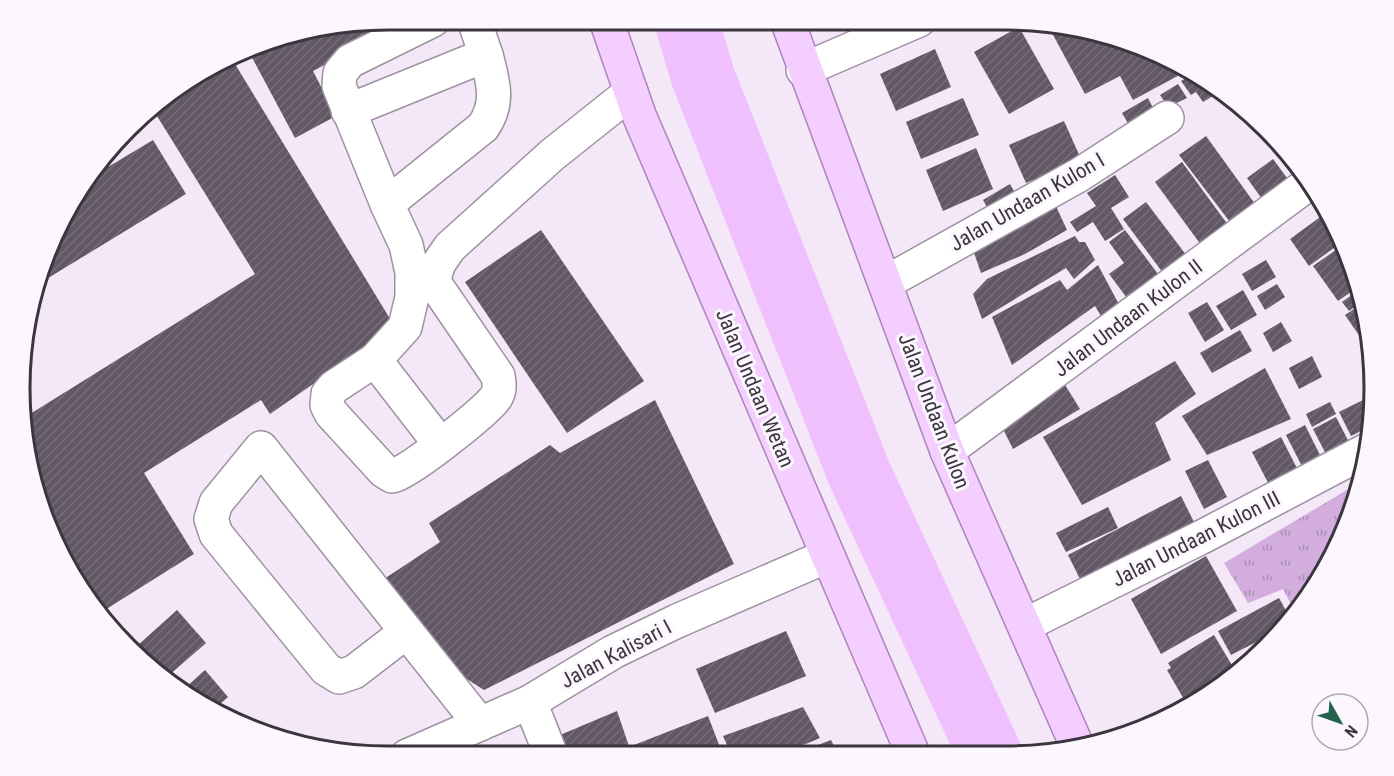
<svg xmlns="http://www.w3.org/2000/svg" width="1394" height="776" viewBox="0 0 1394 776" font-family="'Roboto Condensed',sans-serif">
<defs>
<pattern id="grass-tufts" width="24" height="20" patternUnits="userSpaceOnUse" patternTransform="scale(1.5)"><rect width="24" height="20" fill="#d2addd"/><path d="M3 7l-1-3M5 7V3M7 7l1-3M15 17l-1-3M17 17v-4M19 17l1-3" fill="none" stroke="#ac8eb4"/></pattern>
<pattern id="building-hatch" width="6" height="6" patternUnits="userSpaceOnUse" patternTransform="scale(1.5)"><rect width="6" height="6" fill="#625765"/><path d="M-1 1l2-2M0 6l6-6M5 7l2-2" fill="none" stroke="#766d78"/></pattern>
</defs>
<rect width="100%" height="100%" fill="#f4e7f8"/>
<!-- grass -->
<polygon fill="url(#grass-tufts)" points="1347,490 1351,496 1325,573 1295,612 1283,589 1248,603 1224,563"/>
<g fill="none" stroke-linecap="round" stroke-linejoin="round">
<!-- river -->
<polyline stroke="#f0bffe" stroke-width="64" points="686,20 703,77 859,473 990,754"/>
</g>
<!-- building -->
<g fill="url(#building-hatch)">
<polygon points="388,20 410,20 313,71 336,116 295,138 248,50 270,39"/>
<polygon points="855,20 876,20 858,28"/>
<polygon points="1065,26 1102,32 1185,67 1187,71 1133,100 1120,76 1085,94 1052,33"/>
<polygon points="1019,27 1054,89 1009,114 974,52"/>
<polygon points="935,49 951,87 896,111 880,74"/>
<polygon points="232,59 395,327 270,414 261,400 144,473 194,554 100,613 47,529 22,419 255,274 152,108 164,95"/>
<polygon points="1195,73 1216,94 1203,102 1196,92 1191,95 1181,81"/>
<polygon points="1178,84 1187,98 1168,107 1160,95"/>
<polygon points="963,98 979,135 921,159 906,122"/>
<polygon points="1148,98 1154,110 1129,125 1122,113"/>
<polygon points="1064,121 1081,159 1026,183 1009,145"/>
<polygon points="1206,136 1258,208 1233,226 1179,155"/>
<polygon points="153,140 186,194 35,286 82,183 99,164 103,170"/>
<polygon points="976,148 993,189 943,211 926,170"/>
<polygon points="1273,159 1293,186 1267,206 1247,178"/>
<polygon points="1182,162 1231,229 1204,249 1155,182"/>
<polygon points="1115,175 1129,197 1111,208 1124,229 1105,241 1093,222 1077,232 1070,222 1096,206 1087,193"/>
<polygon points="1010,184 1019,200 992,216 983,200"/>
<polygon points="1146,202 1190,260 1166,277 1123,219"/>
<polygon points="1055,204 1067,230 1025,254 981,273 971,244"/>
<polygon points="1323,215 1338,245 1309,266 1290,239"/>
<polygon points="541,230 644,381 567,433 465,282"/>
<polygon points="1125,230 1164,282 1133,306 1109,274 1124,263 1109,242"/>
<polygon points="1075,236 1079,242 1085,242 1095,260 1074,279 1066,268 982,319 973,294 987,279"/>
<polygon points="1340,247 1359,286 1338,301 1313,266"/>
<polygon points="1266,260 1276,277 1252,291 1242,274"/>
<polygon points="1098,265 1122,310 1104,321 1095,306 1012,365 992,317 1060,280 1067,290"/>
<polygon points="1277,284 1285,297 1265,310 1257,296"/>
<polygon points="1360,289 1363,301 1349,311 1342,302"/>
<polygon points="1243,290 1257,315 1231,330 1216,306"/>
<polygon points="1207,302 1224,330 1205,342 1188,313"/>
<polygon points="1359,306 1363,312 1365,344 1345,315"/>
<polygon points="1281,322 1292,341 1273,352 1263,333"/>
<polygon points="1240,330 1252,351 1212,373 1200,353"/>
<polygon points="1312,356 1322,377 1299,389 1289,368"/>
<polygon points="1175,361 1196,394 1155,423 1171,460 1082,505 1043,437"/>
<polygon points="1265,368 1291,419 1207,455 1182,416"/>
<polygon points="1062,380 1080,409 1013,449 999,421"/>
<polygon points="1367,398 1371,426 1351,436 1339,412"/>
<polygon points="655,400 734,564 484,690 445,665 384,579 440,542 429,523 550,445 560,453"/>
<polygon points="1330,402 1336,414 1312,427 1306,414"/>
<polygon points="1336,417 1353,450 1330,462 1313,429"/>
<polygon points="1305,425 1326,467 1307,476 1286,435"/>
<polygon points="1281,437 1304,482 1275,496 1252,452"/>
<polygon points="1208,460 1227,497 1204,509 1185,471"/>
<polygon points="1181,496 1199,532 1086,591 1068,555"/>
<polygon points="1108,507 1118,528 1066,552 1056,533"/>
<polygon points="1206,556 1237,611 1161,654 1131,599"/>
<polygon points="1279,598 1290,618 1282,629 1231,655 1218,631"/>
<polygon points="177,610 206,643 167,677 137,646"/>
<polygon points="786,631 806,676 715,713 696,669"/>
<polygon points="1214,635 1236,672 1215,685 1217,689 1210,695 1207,691 1186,703 1167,670 1171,668 1168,663"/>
<polygon points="205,670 228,697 212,711 183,690"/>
<polygon points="803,707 820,738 782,754 731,754 723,736"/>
<polygon points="617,711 632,755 569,755 560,735"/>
<polygon points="708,716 723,755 638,755 634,745"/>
<polygon points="831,740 838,754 794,754"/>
</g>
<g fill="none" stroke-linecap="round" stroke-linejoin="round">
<!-- minor casing -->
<g stroke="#9e92a1" stroke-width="36">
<g id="minor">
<polyline points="474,20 486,55"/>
<polyline points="803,70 919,20"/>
<path d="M348,111L486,55C493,81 500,103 483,127L387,204"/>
<path d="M412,272L433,281L498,376C500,387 500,394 492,402C478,417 410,472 392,476L384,471L331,413L327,405L328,394L334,387L375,360L405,327L412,297V272L406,245L387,204L339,86L340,73L350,61L433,20"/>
<polyline points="433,281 439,263 450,247 552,155 631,92"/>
<polyline points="885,283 1079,175 1167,118"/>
<polyline points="375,360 440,444"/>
<polyline points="947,451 1308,184"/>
<polyline points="1025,625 1200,538 1367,450"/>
<polyline points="406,632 354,672 339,677 326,669 216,534 211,519 216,503 261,448 480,724"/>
<polyline points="530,702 551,755"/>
<polyline points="407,756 530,702 613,652 677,621 827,556"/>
</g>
</g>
<!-- major casing -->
<g stroke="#ad84ba" stroke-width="36">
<g id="major">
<polyline points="606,20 639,115 913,754"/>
<polyline points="787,20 947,451 1078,748"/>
</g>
</g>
<!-- minor -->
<use href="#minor" stroke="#fff" stroke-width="33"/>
<!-- major -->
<use href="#major" stroke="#f3cefe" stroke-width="33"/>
</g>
<g text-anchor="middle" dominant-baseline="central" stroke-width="6" stroke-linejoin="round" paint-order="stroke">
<!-- street labels -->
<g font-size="21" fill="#3b363d" stroke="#fcf7fe">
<text transform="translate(1027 202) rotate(-30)">Jalan Undaan Kulon I</text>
<text transform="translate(1128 318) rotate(-37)">Jalan Undaan Kulon II</text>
<text transform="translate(755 388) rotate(67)">Jalan Undaan Wetan</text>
<text transform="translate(934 411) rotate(69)">Jalan Undaan Kulon</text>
<text transform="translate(1196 539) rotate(-27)">Jalan Undaan Kulon III</text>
<text transform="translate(616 654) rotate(-28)">Jalan Kalisari I</text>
</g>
</g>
<!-- crop -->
<path d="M0 0H1394V776H0ZM388 30H1006A358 358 0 0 1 1364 388V388A358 358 0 0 1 1006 746H388A358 358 0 0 1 30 388V388A358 358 0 0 1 388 30Z" fill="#fcf7fe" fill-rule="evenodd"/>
<path fill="none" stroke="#3b363d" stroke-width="3" d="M388 30H1006A358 358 0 0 1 1364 388V388A358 358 0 0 1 1006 746H388A358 358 0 0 1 30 388V388A358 358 0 0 1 388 30Z"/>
<!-- north arrow -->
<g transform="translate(1340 722) rotate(130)"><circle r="28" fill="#fcf7fe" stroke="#afaab1" stroke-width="1.5"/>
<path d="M0-4.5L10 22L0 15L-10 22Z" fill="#25634f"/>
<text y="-9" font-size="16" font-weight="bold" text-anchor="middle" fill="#3b363d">N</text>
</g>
</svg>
